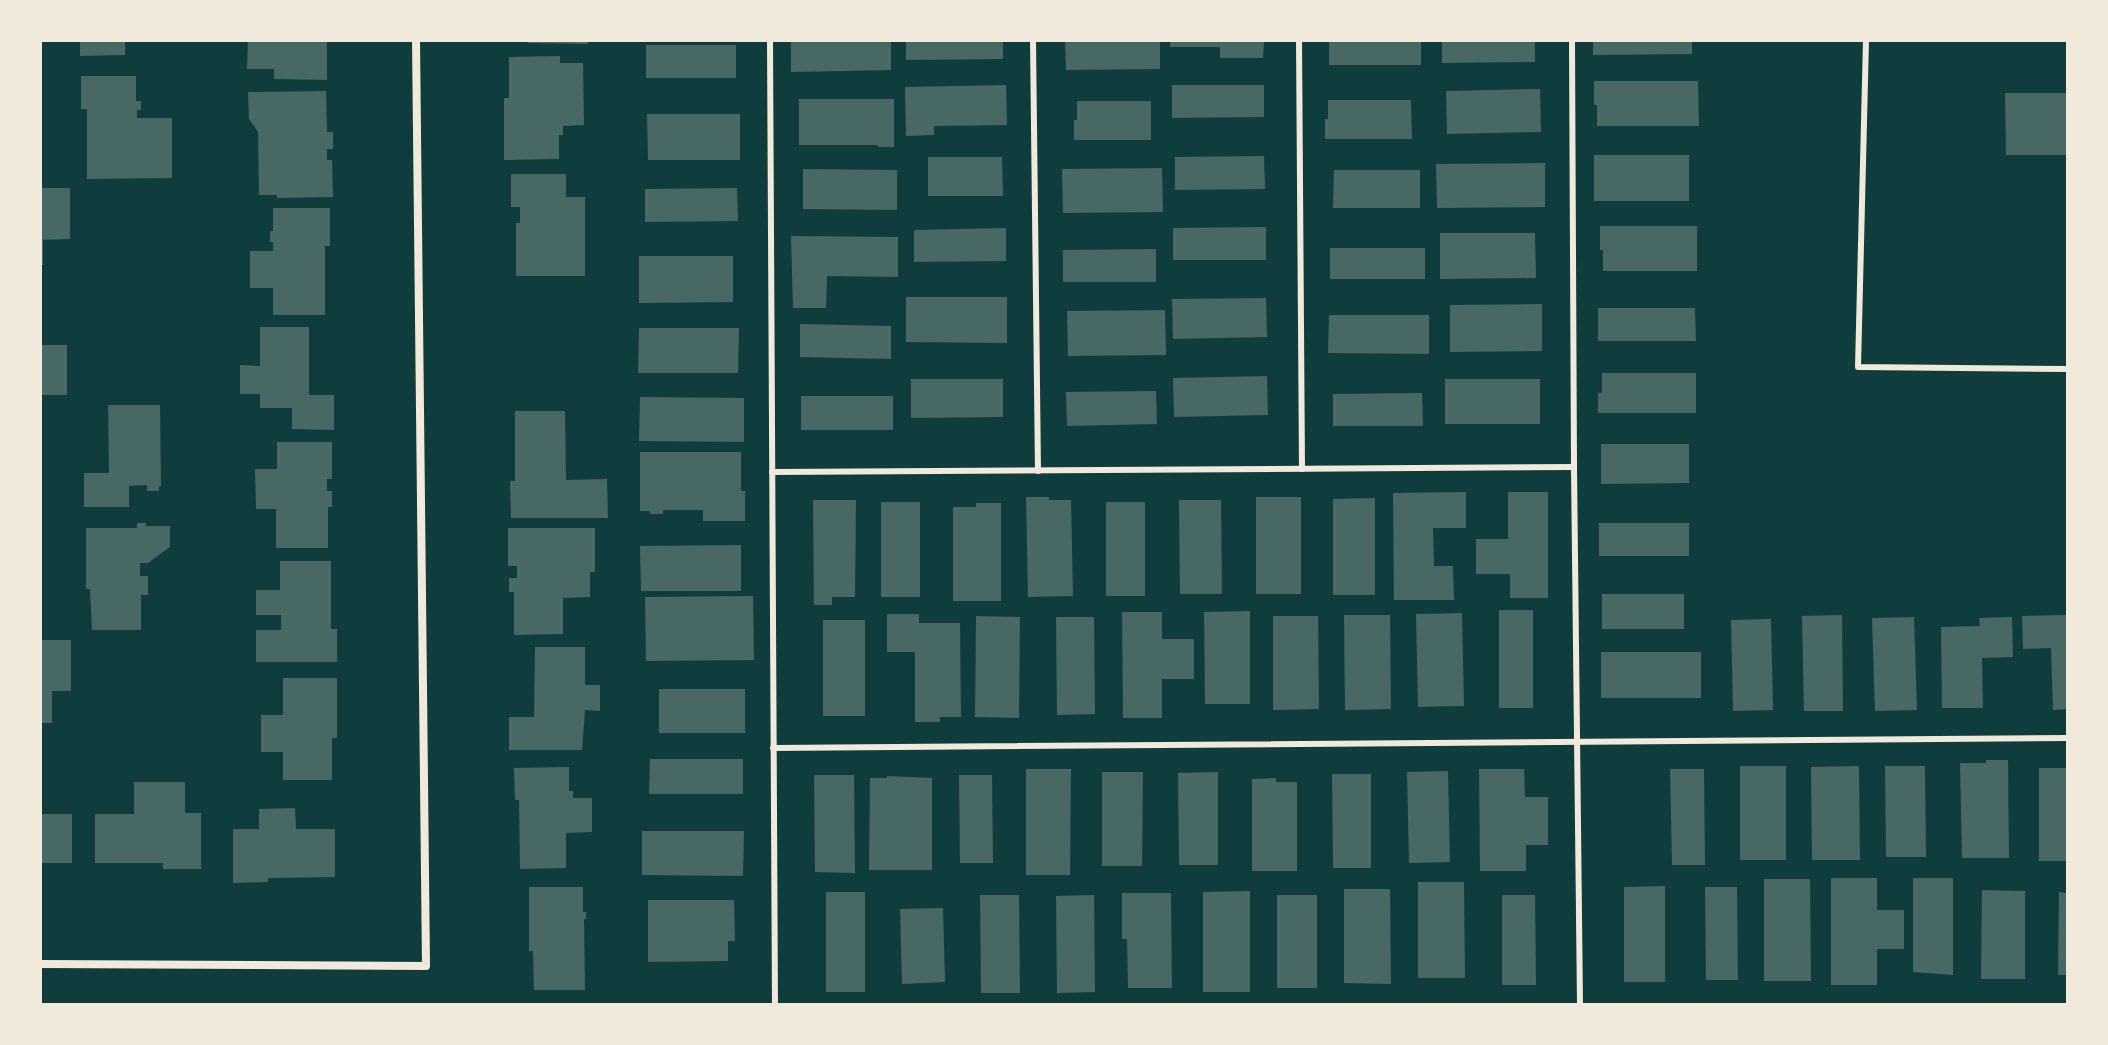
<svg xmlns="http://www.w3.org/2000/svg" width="2108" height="1045" viewBox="0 0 2108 1045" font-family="'Fira Sans Condensed',sans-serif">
<rect width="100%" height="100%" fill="#0f3d3e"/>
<!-- building -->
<g fill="#486865">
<polygon points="80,40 125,40 125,55 80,56"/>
<polygon points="248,40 327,40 327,80 274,79 274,69 247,69"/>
<polygon points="528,40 588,40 588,44 528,43"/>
<polygon points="791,40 891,40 891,70 791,72"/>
<polygon points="906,40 1003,40 1003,59 906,60"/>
<polygon points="1065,40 1160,40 1160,69 1066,70"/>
<polygon points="1170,40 1264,40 1263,58 1220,58 1220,47 1170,47"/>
<rect x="1329" y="40" width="92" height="25"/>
<polygon points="1442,40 1535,40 1535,62 1442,63"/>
<polygon points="1593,40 1692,40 1692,54 1593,55"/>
<rect x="646" y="45" width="90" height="33"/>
<polygon points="560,56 560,63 583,63 584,125 563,126 563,135 559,135 559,159 504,160 504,98 509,98 509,57"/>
<polygon points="81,76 136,76 136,101 141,101 141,110 137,110 137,118 172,118 172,178 87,179 87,109 81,109"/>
<polygon points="1594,81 1698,81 1699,126 1597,126 1597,105 1594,105"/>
<polygon points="1006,85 1007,125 934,126 934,135 906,136 905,87"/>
<polygon points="1172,85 1264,85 1264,117 1172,118"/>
<polygon points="1540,89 1541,132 1447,134 1446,91"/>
<polygon points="326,91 327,132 333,132 333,149 327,149 327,160 332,160 333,197 277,198 277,195 259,195 258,132 249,119 248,92"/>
<polygon points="2005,93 2068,93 2068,155 2006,155"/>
<polygon points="799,99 894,99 894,147 878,147 878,145 799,145"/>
<polygon points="1328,100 1411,100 1412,139 1325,139 1325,119 1328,119"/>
<polygon points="1077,101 1151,101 1151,140 1074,140 1074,120 1077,120"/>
<polygon points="647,114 740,114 740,160 648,160"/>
<rect x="1594" y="155" width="95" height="46"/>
<polygon points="1264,156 1265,189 1175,190 1175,157"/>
<polygon points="928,157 1002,157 1003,196 928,196"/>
<polygon points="1545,163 1545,207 1437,208 1436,164"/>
<polygon points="1162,168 1163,212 1063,213 1062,169"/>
<polygon points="803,169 897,170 897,210 803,209"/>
<polygon points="1334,170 1420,170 1420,208 1333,208"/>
<polygon points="511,174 566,174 566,197 585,197 585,276 516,276 516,223 520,223 520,207 511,207"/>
<polygon points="40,188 70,188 70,239 43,240 43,265 40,265"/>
<polygon points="737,188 738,221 645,222 645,189"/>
<polygon points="273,208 330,208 330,246 325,246 325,315 273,315 273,288 250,288 250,251 273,251 273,242 270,242 270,231 273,231"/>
<polygon points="1600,226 1697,226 1697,271 1603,271 1603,250 1600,250"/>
<polygon points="1266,227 1266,260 1173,260 1173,228"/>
<polygon points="1006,228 1006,261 914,262 914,230"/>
<polygon points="1440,233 1535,233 1536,278 1440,279"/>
<polygon points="791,236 898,237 898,277 827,276 826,308 793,308"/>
<rect x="1330" y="248" width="95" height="31"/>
<polygon points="1156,249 1156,282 1063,282 1063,250"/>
<polygon points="639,256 733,256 733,302 639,303"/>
<polygon points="906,297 1007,297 1007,343 906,342"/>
<polygon points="1266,298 1267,337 1173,339 1172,299"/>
<polygon points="1542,304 1542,351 1450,352 1450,305"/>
<polygon points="1598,308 1695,308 1696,341 1598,341"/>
<polygon points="1165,310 1166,355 1068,356 1067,311"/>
<polygon points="1329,315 1429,315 1429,354 1328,353"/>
<polygon points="800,324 891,326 891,359 800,357"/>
<polygon points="260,327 309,327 309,395 334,395 334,430 292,429 292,408 260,408 260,394 240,394 240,365 260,366"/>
<polygon points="639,328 739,328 738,373 638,373"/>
<rect x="40" y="345" width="27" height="50"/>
<polygon points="1602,373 1696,373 1696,413 1598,413 1598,393 1602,393"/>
<polygon points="1267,376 1268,415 1174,417 1173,378"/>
<polygon points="911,379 1003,379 1003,417 911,418"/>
<rect x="1445" y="379" width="95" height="45"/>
<polygon points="1156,391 1157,424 1067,426 1066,392"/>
<polygon points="1422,393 1423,426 1333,426 1333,394"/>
<rect x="801" y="396" width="92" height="34"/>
<polygon points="640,397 744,398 744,442 639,441"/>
<polygon points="108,405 160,405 161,486 159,486 159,491 147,491 147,485 129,486 129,507 84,507 84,473 109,473"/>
<polygon points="515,411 565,411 566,480 607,479 608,518 511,518 510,481 515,481"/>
<polygon points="277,442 332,442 332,479 327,479 327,491 332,491 332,507 328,507 328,548 276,548 276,509 256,509 255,469 277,469"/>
<polygon points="1601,444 1689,444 1689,483 1601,484"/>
<polygon points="640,452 741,452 741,491 745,491 745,521 703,521 703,510 663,510 663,514 650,514 650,511 640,511"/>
<polygon points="1466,492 1466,528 1433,528 1434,566 1453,566 1454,600 1394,600 1393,493"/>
<polygon points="1508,492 1548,492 1548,598 1510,598 1510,574 1476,574 1476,539 1508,539"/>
<polygon points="1026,497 1049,497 1049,500 1071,500 1073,596 1028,597"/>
<rect x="1256" y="497" width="45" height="97"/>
<polygon points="1375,498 1375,595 1333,595 1333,499"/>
<polygon points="813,500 856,500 855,597 832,597 832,605 814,605"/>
<polygon points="1179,500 1221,500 1222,594 1180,594"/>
<rect x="881" y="502" width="39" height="95"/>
<rect x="1106" y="502" width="39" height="94"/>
<polygon points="976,503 1001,503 1001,601 953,601 953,507 976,507"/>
<polygon points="137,523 146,523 146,526 170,526 170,547 148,563 140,563 140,576 148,576 148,595 141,595 141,630 92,630 90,589 86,589 86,528 137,528"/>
<rect x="1599" y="523" width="90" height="33"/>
<polygon points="508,528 595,528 595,572 590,572 590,597 563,598 563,634 514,635 514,592 509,592 509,578 517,578 517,566 508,566"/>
<polygon points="741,545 741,591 641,591 640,546"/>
<polygon points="280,561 331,561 331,629 337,629 337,662 256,662 256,630 281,630 281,615 256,615 256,590 280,590"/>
<rect x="1602" y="594" width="82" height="35"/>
<polygon points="753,596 754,660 646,661 645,597"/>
<rect x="1499" y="610" width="34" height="98"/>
<polygon points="1250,611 1250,704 1205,704 1204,612"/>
<polygon points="1122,612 1162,612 1162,639 1194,639 1194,679 1162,679 1162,718 1123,718"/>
<polygon points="1462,613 1464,706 1418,707 1416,614"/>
<polygon points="887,614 919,614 919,623 960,623 961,717 940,717 940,722 915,722 915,652 887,652"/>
<polygon points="1344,615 1390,615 1391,709 1345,710"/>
<polygon points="1842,615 1843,711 1804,711 1802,616"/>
<polygon points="2068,615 2068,709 2053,710 2051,648 2023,649 2022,616"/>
<polygon points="976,616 1020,617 1019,718 975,717"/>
<polygon points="1273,616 1318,616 1319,709 1273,710"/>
<polygon points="1056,617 1094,617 1095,714 1057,715"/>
<polygon points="1914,617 1917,710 1875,711 1872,618"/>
<polygon points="2012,617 2013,657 1982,658 1983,708 1942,708 1941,627 1980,626 1979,618"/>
<polygon points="1771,619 1773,710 1733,711 1731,620"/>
<rect x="823" y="620" width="42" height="96"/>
<polygon points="40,640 71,640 71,691 52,691 52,723 40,723"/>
<polygon points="535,647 585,647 585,685 600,685 600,711 585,710 582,750 509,750 509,717 534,717"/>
<rect x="1601" y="652" width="100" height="46"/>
<polygon points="283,678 337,678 337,738 332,738 332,780 283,780 283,752 261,752 261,715 283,715"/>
<rect x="659" y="689" width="86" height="44"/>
<polygon points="650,759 743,759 743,794 649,794"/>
<polygon points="1986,760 2008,760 2009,858 1962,858 1960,763 1986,763"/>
<rect x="1740" y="766" width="46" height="94"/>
<polygon points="1859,766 1860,860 1812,860 1811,767"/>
<polygon points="1885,766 1925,766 1926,857 1886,857"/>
<polygon points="569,767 569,791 573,791 573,798 592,798 592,832 566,833 566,868 520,869 519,800 515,800 514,768"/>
<rect x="2039" y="768" width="29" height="93"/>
<polygon points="1026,769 1071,769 1070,875 1026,875"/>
<polygon points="1479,769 1524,769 1525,797 1548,797 1548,845 1526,845 1526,871 1480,871"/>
<polygon points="1670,769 1704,769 1705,865 1672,865"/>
<polygon points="1448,771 1450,862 1409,863 1407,772"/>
<polygon points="1102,772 1143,772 1142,866 1102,866"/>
<polygon points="1218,772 1218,865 1179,865 1178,773"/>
<polygon points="1332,774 1371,774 1371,868 1333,868"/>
<polygon points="814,775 854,775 855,873 815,872"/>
<polygon points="959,775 992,775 993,863 960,863"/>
<polygon points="887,776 932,778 932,870 869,870 870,778 887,778"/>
<polygon points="1276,778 1276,782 1297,782 1297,871 1252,871 1252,779"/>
<polygon points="134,782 185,782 185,813 201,813 201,869 163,869 163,863 95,863 95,814 134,814"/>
<polygon points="295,808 296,829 335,829 335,877 268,878 268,882 233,883 233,829 259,829 259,809"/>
<rect x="40" y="814" width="32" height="49"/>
<polygon points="642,831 744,831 743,876 642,875"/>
<polygon points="1831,878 1877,878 1877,910 1904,910 1904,949 1877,949 1877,985 1831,985"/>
<polygon points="1913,878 1953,878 1953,975 1913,972"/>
<polygon points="1764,879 1810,879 1811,981 1764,981"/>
<polygon points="1418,882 1464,882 1465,978 1418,978"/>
<polygon points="1665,886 1665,982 1624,982 1624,887"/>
<polygon points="529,887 583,887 583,912 586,912 586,919 584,919 585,990 534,990 533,951 529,951"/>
<polygon points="1705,887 1737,887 1738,980 1706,980"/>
<polygon points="1344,889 1390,889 1391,984 1344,983"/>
<polygon points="1982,890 2025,891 2025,979 1981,979"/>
<polygon points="1250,891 1250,992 1203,992 1203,892"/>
<rect x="826" y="892" width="39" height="100"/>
<polygon points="2059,892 2068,893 2068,975 2058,975"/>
<polygon points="1122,893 1171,893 1172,988 1128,988 1127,939 1122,939"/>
<polygon points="980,895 1019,895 1020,993 981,993"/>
<polygon points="1094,895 1095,992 1057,993 1056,896"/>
<rect x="1277" y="895" width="40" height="93"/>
<polygon points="1502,895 1535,895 1536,985 1502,985"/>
<polygon points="648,900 734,900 735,941 728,941 728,961 648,962"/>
<polygon points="943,908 945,982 902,984 900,909"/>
</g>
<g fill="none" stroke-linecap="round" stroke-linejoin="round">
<!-- service -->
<g stroke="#f1e9da" stroke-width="6">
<polyline points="770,40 775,1005"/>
<polyline points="1033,40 1038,471"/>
<polyline points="1299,40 1302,469"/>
<polyline points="1572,40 1574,467 1580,1005"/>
<polyline points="1866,40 1858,367 2068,369"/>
<polyline points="772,472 1574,467"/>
<polyline points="773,748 2068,738"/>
</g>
<!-- minor -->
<polyline stroke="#f1e9da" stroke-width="8" points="40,964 426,966 416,40"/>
</g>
<!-- border -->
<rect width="2108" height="1045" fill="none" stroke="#f1e9da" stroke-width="84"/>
</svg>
